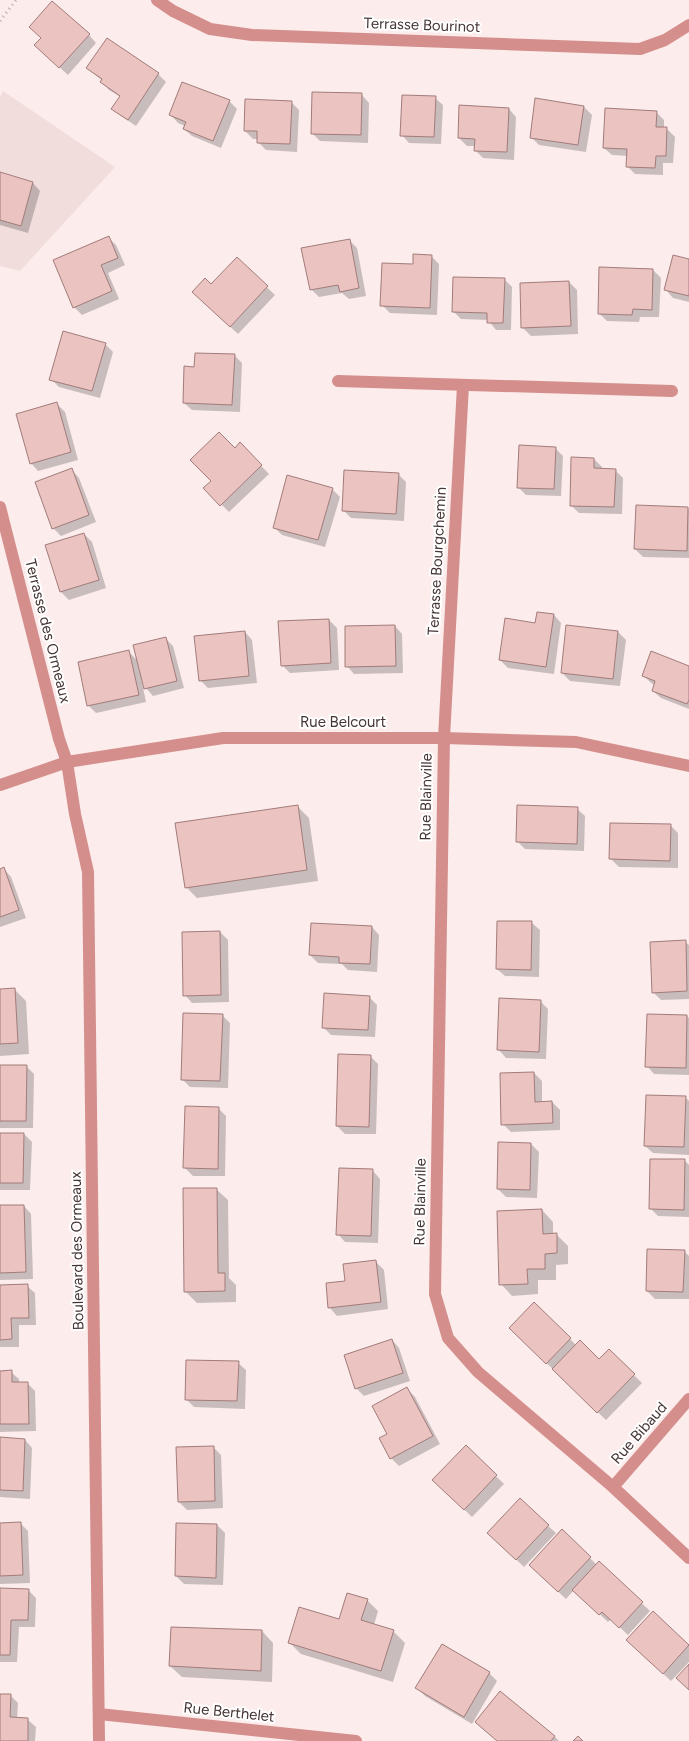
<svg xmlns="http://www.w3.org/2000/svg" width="689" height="1741" viewBox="0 0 689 1741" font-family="Figtree,sans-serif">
<rect width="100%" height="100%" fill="#fceceb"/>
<!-- built -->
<polygon fill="#f1dddc" points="3,91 115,167 20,271 0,266 0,97"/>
<!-- shadow -->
<g fill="#0003">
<polygon points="89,35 96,43 68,75 44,53 43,38"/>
<polygon points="87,68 158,74 166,82 136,126 121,116 113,109 121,97 109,90 102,82 103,81"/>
<polygon points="362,95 369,103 368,143 320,141 312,133"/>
<polygon points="435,98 443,105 441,144 409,143 402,135"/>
<polygon points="229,101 237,109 221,148 192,136 184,129 185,126 178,123 171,115"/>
<polygon points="291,102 299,110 297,152 266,150 258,142 258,139 253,139 245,131"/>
<polygon points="584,107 592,115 586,152 539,145 531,137"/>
<polygon points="509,109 516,117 514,160 483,158 475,150 476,146 467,146 459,138"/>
<polygon points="656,112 664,120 664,129 667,129 675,137 673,163 663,163 663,175 635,174 627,166 628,156 612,155 604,148"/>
<polygon points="0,174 33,183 40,191 28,233 0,225"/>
<polygon points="109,238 116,245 125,265 108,273 119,299 82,315 74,307"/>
<polygon points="349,240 357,248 366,296 349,299 342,293 319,297 311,289"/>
<polygon points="432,257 439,264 437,315 390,313 382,305 414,265"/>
<polygon points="237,259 275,295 238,334 201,300"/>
<polygon points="689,260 689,302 673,298 666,290"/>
<polygon points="653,270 661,278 659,317 640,317 639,322 607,321 599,313"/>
<polygon points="504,279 512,287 511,330 496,330 488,320 461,319 453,311"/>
<polygon points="569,282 577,290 578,334 531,336 523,328"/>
<polygon points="105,344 113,352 100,398 59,387 51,379"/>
<polygon points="234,355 242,363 240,412 192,410 184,403 196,368"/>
<polygon points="57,404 65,412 78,460 38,471 31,463"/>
<polygon points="240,444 269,474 229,512 205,488"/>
<polygon points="555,448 563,456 561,496 526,495 518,487"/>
<polygon points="594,459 602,467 602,470 615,470 623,478 622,514 579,513 571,505"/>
<polygon points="72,470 79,478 96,522 61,536 53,528"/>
<polygon points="398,474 406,482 404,521 351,518 343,510"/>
<polygon points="332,489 340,497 325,547 282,535 274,527"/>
<polygon points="688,508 689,510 689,558 643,557 635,549"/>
<polygon points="84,534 92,542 106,588 69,600 61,592"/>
<polygon points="554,615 561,623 554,674 508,668 500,660 536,624"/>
<polygon points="329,620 337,628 339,670 290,673 282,665"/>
<polygon points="395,626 402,634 403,673 354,674 347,666"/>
<polygon points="245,632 252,640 257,683 208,688 200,680"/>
<polygon points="618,632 626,640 620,686 570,681 562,673"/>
<polygon points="165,638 173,646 184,688 153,696 146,688 143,678 141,678 146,702 96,713 88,705 129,652 139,662"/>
<polygon points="689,667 689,709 661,698 653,691 655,685 651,683 643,675"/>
<polygon points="298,807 309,818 318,881 197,898 186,887"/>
<polygon points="577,809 585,816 584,851 525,849 517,841"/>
<polygon points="670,825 678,833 678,868 619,867 611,859"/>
<polygon points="4,869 11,877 26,918 0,927 0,870"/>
<polygon points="532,923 540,930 539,977 505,976 497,969"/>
<polygon points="372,927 379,935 377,972 348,970 342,964 318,963 310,955"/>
<polygon points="220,932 228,940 229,1002 192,1003 185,995"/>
<polygon points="685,942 689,945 689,999 661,1000 653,992"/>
<polygon points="14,989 26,1001 29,1054 0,1056 0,990"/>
<polygon points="369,997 377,1005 375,1037 331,1035 323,1027"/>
<polygon points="540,1001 548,1009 546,1059 506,1058 499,1050"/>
<polygon points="222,1015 230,1023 228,1088 190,1087 182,1079"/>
<polygon points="687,1016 689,1018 689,1075 654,1074 647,1066"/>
<polygon points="370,1056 378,1064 376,1134 345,1134 337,1126"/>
<polygon points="0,1066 27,1067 34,1074 33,1128 0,1128"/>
<polygon points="534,1073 542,1081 542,1103 552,1102 560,1110 560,1130 511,1132 503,1124"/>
<polygon points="686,1098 689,1101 689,1155 653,1153 645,1146"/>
<polygon points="218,1108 226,1116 225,1176 193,1176 185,1168"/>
<polygon points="0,1134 24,1134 32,1142 30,1190 0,1190"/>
<polygon points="531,1144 539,1152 537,1198 506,1197 498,1189"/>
<polygon points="684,1160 689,1165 689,1217 658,1216 650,1208"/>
<polygon points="373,1171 380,1179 378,1243 345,1242 338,1234"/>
<polygon points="216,1189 228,1200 229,1278 236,1285 236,1302 197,1303 185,1291"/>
<polygon points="24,1206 31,1214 33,1279 0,1280 0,1207"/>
<polygon points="542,1210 553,1222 553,1234 556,1234 568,1246 568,1264 556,1265 556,1280 538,1280 538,1294 512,1296 501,1284"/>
<polygon points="684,1251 689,1256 689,1299 655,1299 647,1291"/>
<polygon points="376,1262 384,1270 388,1309 337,1316 330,1308 327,1285 346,1282"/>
<polygon points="27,1286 35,1293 36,1325 19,1325 19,1347 0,1347 0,1287"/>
<polygon points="534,1303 577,1346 599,1361 609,1351 642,1383 606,1420 510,1328"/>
<polygon points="392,1340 399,1348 410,1381 364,1396 356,1388"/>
<polygon points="238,1363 246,1370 245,1409 194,1407 186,1399"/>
<polygon points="0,1372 11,1372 19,1379 19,1383 27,1383 35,1391 36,1431 0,1432"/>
<polygon points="407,1389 415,1397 440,1444 399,1466 391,1458 388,1435"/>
<polygon points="0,1439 25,1440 32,1448 30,1499 0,1497"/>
<polygon points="213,1447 221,1455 223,1508 187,1510 179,1502"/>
<polygon points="466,1447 504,1484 472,1517 434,1480"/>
<polygon points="0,1524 21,1524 28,1531 30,1583 0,1584"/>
<polygon points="217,1525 225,1533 223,1585 184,1584 176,1576"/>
<polygon points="548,1526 556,1533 524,1567 496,1540"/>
<polygon points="562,1531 597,1565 599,1563 650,1611 628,1635 611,1619 608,1622 574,1590 566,1599 530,1565"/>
<polygon points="0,1589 28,1590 36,1598 35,1627 19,1627 17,1662 0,1662"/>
<polygon points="367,1600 378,1611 374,1625 393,1631 405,1643 393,1682 301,1654 290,1643 340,1620"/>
<polygon points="653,1613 689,1646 689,1662 671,1681 635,1648"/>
<polygon points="262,1631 273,1643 272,1682 182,1677 170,1666"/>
<polygon points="442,1645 489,1673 497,1681 472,1724 425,1696 417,1688"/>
<polygon points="500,1693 555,1737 559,1741 498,1741 484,1730 476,1722"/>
<polygon points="0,1695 10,1695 18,1703 17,1719 28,1720 36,1727 35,1741 0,1741"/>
</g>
<!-- building -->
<g fill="#ebc3c1" stroke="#a17c7b">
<polygon points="52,1 90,34 59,68 34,45 41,38 29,27"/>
<polygon points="107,38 159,73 128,120 111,109 120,96 100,82 102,79 86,68"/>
<polygon points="182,82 230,100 213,141 183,129 186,122 169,115"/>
<polygon points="312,92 362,93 361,135 311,134"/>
<polygon points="402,95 436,96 434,137 400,136"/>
<polygon points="535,98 584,106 578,145 530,138"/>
<polygon points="245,99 292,101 290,144 257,143 257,131 244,131"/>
<polygon points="459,105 509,108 507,152 474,151 475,139 458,138"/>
<polygon points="605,108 657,111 656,127 667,127 666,156 656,156 655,168 626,167 627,149 603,148"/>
<polygon points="0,172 33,182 21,226 0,220"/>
<polygon points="109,236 118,258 101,265 112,291 73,308 53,260"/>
<polygon points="350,239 359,288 340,292 338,285 310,290 301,248"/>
<polygon points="413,254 432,255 430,308 380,306 382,263 413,264"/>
<polygon points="673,255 689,259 689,296 664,290"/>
<polygon points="237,257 268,286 230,327 192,292 205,278 211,284"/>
<polygon points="599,267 653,269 652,310 633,309 632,315 598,314"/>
<polygon points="453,277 505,278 503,323 487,323 487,313 452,312"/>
<polygon points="569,281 571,326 521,328 520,283"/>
<polygon points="63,331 106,343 92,391 49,380"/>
<polygon points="195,353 235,354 232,405 183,403 184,366 194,367"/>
<polygon points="57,402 71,452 30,464 16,414"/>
<polygon points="219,432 235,448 240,442 262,465 220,506 203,488 211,481 190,460"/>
<polygon points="519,445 556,447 554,489 517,488"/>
<polygon points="571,457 594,458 594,468 616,469 614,507 570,506"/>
<polygon points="72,468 89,515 52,529 35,482"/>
<polygon points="344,470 399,473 396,514 342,511"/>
<polygon points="287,475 333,488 318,540 273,528"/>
<polygon points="636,505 688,507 687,551 634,549"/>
<polygon points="84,533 99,580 60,592 45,545"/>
<polygon points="537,612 554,614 546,667 499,660 505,618 535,623"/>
<polygon points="329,619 331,663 281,666 278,621"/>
<polygon points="395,625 396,666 345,667 345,626"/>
<polygon points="566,625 618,631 613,679 561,673"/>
<polygon points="245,631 249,676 199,681 194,636"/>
<polygon points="166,637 177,681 144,689 133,645"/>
<polygon points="129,650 139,695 87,706 78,662"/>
<polygon points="651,651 689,666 689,700 687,704 652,691 655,681 642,676"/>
<polygon points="298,805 307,870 185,888 175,823"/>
<polygon points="517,805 578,807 577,844 516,842"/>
<polygon points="610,823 671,824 670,861 609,859"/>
<polygon points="4,867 19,910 0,917 0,869"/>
<polygon points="497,921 532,921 531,970 496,969"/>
<polygon points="311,923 372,926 370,964 339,963 339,957 309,955"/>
<polygon points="220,931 221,995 183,996 182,932"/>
<polygon points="686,940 687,991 652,993 650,942"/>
<polygon points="15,988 18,1043 0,1044 0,989"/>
<polygon points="324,993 370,996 368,1030 322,1028"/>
<polygon points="499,998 541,1000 539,1052 497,1050"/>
<polygon points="183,1013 223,1014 220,1081 181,1080"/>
<polygon points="647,1014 687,1015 686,1068 645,1067"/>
<polygon points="338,1054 371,1055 369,1127 336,1126"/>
<polygon points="0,1065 27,1065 26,1121 0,1121"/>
<polygon points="534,1072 535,1102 552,1101 553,1123 501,1125 500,1073"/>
<polygon points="646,1095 686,1096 684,1147 644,1146"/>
<polygon points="185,1106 219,1107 218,1169 183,1168"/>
<polygon points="0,1133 24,1133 23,1183 0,1183"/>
<polygon points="498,1142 531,1143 530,1190 497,1189"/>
<polygon points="650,1159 685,1159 684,1210 649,1209"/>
<polygon points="339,1168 373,1169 371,1236 336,1235"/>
<polygon points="183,1188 217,1188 218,1273 225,1273 225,1291 184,1292"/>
<polygon points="0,1205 24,1205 26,1272 0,1273"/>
<polygon points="542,1209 543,1234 557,1233 557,1253 545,1254 545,1269 527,1269 528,1284 499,1285 497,1211"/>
<polygon points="647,1249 685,1250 683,1292 646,1291"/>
<polygon points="376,1260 381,1302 328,1308 326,1283 345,1281 343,1264"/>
<polygon points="28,1284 29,1318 11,1318 12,1339 0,1340 0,1285"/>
<polygon points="534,1302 571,1338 546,1364 509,1328"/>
<polygon points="392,1339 403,1373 355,1389 344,1355"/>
<polygon points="580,1340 599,1359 609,1349 635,1374 597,1413 552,1369"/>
<polygon points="186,1360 239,1361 237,1401 185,1400"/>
<polygon points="12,1370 12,1382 28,1382 29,1424 0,1424 0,1371"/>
<polygon points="407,1387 433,1436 390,1459 379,1438 387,1434 372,1406"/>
<polygon points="0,1437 25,1439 23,1491 0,1490"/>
<polygon points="466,1445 497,1475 464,1510 432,1480"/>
<polygon points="214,1446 215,1501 178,1502 176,1447"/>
<polygon points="520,1498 549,1525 516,1560 487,1533"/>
<polygon points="21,1522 23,1575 0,1576 0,1523"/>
<polygon points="176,1523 217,1524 216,1578 175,1576"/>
<polygon points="562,1529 591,1557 558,1592 529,1565"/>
<polygon points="599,1561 643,1602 619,1628 602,1612 599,1615 572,1590"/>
<polygon points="0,1588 29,1589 28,1620 11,1620 10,1655 0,1655"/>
<polygon points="347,1593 368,1599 361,1620 394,1630 381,1671 288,1643 299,1607 339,1619"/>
<polygon points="653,1611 689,1645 663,1674 626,1640"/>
<polygon points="171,1627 262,1630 261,1671 169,1666"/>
<polygon points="442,1644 490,1672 464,1717 415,1688"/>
<polygon points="689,1664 689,1690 676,1678"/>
<polygon points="500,1691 555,1736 551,1741 497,1741 475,1722"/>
<polygon points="0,1694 11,1694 10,1717 28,1718 28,1741 0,1741"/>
<polygon points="578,1736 583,1741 573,1741"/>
</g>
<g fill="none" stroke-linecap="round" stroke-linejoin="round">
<!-- path -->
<polyline stroke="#bbabaa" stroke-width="3" stroke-dasharray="1 4" stroke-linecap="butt" points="0,21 16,0"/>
<!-- minor -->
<g stroke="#d48f8d" stroke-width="12">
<polyline points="157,0 173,11 210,29 252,35 640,49 665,40 689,25"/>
<polyline points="338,381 672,391"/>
<polyline points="463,385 444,738 435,1294 448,1338 478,1372 613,1487 689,1558"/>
<polyline points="0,507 59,739 67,762 75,814 88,872 99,1741"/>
<polyline points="0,785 67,762 223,738 444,738 576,742 689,766"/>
<polyline points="613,1487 689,1399"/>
<polyline points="99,1714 356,1741"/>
</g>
</g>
<g text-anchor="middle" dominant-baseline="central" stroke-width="4" stroke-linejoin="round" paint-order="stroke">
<!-- street labels -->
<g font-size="15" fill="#453534" stroke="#fff">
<text transform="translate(422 25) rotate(2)">Terrasse Bourinot</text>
<text transform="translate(437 561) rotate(-87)">Terrasse Bourgchemin</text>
<text transform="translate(48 631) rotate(76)">Terrasse des Ormeaux</text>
<text x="343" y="722">Rue Belcourt</text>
<text transform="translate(426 797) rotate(-89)">Rue Blainville</text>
<text transform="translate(420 1202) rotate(-89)">Rue Blainville</text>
<text transform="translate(77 1251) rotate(-91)">Boulevard des Ormeaux</text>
<text transform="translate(639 1433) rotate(-49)">Rue Bibaud</text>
<text transform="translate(229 1712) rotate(6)">Rue Berthelet</text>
</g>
</g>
</svg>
